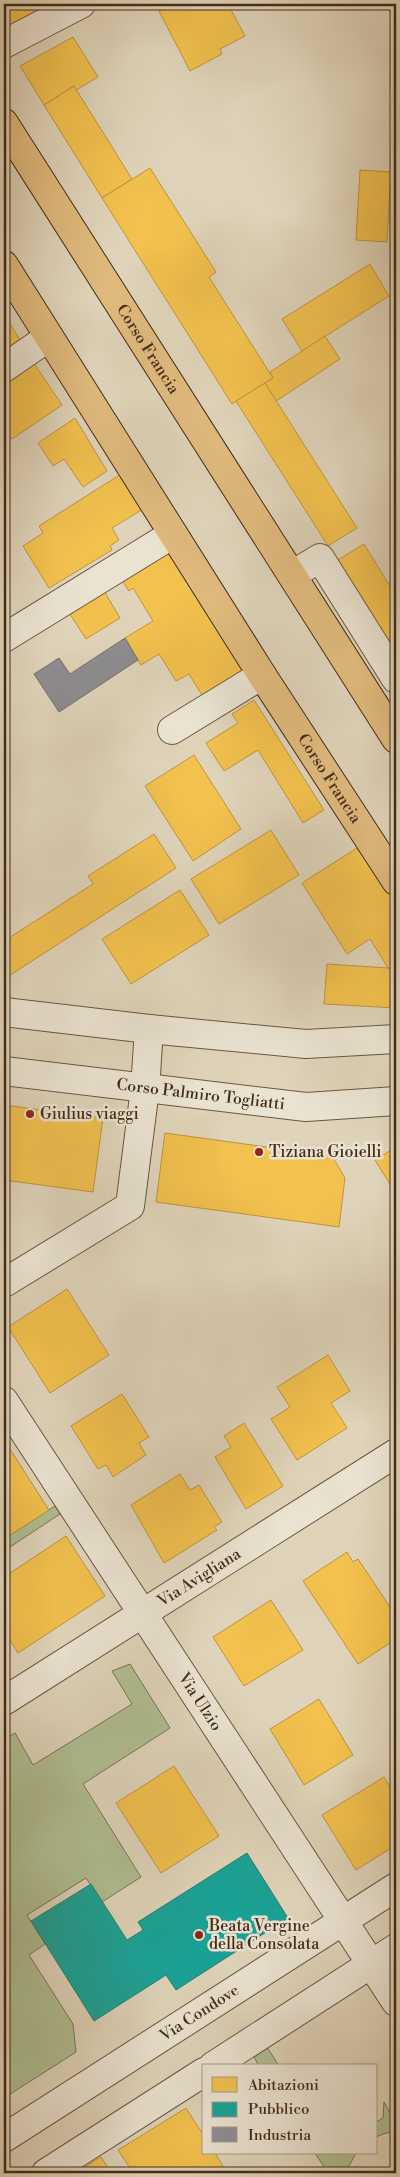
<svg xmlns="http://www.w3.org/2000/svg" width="400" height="2177" viewBox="0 0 400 2177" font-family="'Libre Bodoni',serif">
<rect width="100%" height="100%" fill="#dfd4ba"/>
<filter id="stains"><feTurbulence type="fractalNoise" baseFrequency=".004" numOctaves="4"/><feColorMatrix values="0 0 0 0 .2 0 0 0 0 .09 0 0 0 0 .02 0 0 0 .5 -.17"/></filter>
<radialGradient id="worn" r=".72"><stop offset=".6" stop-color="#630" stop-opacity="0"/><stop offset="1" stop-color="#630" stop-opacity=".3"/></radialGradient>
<!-- green -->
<g fill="#afbd91" stroke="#7a7454">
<polygon points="55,1506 60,1514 4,1551 4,1539"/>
<polygon points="130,1664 170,1728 83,1784 141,1877 102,1902 86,1878 27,1915 45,1944 29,1955 73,2024 76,2052 4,2098 4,1740 15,1733 33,1765 132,1704 112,1671"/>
<polygon points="267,2047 279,2066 259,2066 254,2057"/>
<polygon points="384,2102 396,2123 396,2132 386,2133 376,2137 376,2122 383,2118"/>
<polygon points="315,2153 356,2153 349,2166 348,2173 328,2173"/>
</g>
<!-- homes -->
<g fill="#f2c14e" stroke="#be943e">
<polygon points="4,4 28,4 36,16 4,35"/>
<polygon points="172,4 228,4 245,36 220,49 222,54 190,71 159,11"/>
<polygon points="73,37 98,77 76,90 74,86 44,105 20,66"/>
<polygon points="74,86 132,179 102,198 44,105"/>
<polygon points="150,168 216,272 209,277 273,378 232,404 102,198"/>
<polygon points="360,170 391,172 387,242 356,240"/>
<polygon points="370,264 389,296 302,351 282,319"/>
<polygon points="4,314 20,340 4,351"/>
<polygon points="325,336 340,359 276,401 265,383 273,378 270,372"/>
<polygon points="31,359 62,405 12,439 4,428 4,379"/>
<polygon points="265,383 357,528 328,546 236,401"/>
<polygon points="75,418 107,471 83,487 64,459 53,466 38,443"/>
<polygon points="121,474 143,509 112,528 119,540 110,546 112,550 49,588 23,546 43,533 39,526"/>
<polygon points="364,544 396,596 396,654 338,560"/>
<polygon points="170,546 249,674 205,700 189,674 176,681 159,654 141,665 125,638 153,621 133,588 129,591 120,577"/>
<polygon points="103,589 120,618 86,639 68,611"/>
<polygon points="254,700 324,810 303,823 258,750 224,771 206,743 238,723 232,714"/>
<polygon points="194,755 241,829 193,861 145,786"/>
<polygon points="271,830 299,875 219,924 191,879"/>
<polygon points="154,834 176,868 4,979 4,941 93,884 88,876"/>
<polygon points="360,846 396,903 396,972 388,968 370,939 347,954 302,883"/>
<polygon points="180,890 209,935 131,984 102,939"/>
<polygon points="327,964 388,968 396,972 396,1008 324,1004"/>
<polygon points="4,1105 103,1118 93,1192 4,1180"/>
<polygon points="165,1133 332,1156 345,1178 339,1227 156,1202"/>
<polygon points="396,1147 396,1194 375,1160"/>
<polygon points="67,1289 109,1355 50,1393 8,1327"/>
<polygon points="328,1355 350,1391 331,1403 347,1428 297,1460 271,1419 290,1407 277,1387"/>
<polygon points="122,1394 149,1437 139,1443 146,1455 113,1477 106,1465 98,1469 71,1426"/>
<polygon points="244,1423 283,1486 246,1509 215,1457 231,1447 224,1436"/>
<polygon points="8,1446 49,1510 4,1539 4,1449"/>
<polygon points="180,1474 190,1490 199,1485 222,1522 214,1527 217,1530 164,1563 131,1505"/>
<polygon points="66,1536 105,1596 18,1653 4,1631 4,1577"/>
<polygon points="347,1552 353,1562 358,1559 396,1616 396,1639 358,1664 303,1581"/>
<polygon points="271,1600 303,1650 244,1686 213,1637"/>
<polygon points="319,1699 353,1755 304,1785 270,1729"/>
<polygon points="174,1766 219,1836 161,1873 116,1803"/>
<polygon points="384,1777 396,1797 396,1845 356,1870 322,1815"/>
<polygon points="186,2108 204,2136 204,2153 215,2153 224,2168 216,2173 133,2173 118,2150"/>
<polygon points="101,2157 111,2173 75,2173"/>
</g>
<!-- public -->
<polygon fill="#17a398" stroke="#247f71" points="247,1853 288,1918 176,1990 166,1975 94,2021 31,1921 91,1884 127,1940 143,1930 138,1922"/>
<!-- industry -->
<polygon fill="#8d8d92" stroke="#77706d" points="125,638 138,660 59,712 34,674 59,658 70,674"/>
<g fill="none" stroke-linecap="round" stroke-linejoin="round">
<!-- minor casing -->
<g stroke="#6b5640" stroke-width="30">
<g id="minor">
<polyline points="4,44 81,4"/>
<polyline points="4,368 49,337"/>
<polyline points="292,575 320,558 396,679"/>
<polyline points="4,638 173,534"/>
<polyline points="172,730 262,675"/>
<polyline points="4,1012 149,1029 306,1044 396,1039"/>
<path id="s1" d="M4,1071L306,1107L396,1101"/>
<polyline points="4,1283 130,1206 145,1089 149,1029"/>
<path id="s2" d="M4,1401L396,2002"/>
<path id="s3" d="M4,1701L396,1453"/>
<polyline points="213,2066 396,1948"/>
<path id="s4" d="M4,2138L396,1887"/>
<polyline points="46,2173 204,2072"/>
</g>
</g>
<!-- major casing -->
<g stroke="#442c17" stroke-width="30">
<g id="major">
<path id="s5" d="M4,123L396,739"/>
<path id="s6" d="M4,265L262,675L396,881"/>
</g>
</g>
<!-- minor -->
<use href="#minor" stroke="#eae3d2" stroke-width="28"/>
<!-- major -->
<use href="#major" stroke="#e0ba7d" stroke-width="28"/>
</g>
<!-- markers -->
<g fill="#8f2418" stroke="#eae3d2" stroke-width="2">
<circle cx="30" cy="1114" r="5"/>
<circle cx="259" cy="1152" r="5"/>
<circle cx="199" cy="1935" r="5"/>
</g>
<g text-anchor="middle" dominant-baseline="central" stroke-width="5" stroke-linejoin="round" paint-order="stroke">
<!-- street labels -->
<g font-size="16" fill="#442c17" stroke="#eae3d2">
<text stroke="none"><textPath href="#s5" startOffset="268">Corso Francia</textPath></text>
<text stroke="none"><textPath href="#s6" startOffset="608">Corso Francia</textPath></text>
<text stroke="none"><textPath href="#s1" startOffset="198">Corso Palmiro Togliatti</textPath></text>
<text stroke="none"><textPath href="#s3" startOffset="231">Via Avigliana</textPath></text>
<text stroke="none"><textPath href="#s2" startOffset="359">Via Ulzio</textPath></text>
<text stroke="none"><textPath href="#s4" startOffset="232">Via Condove</textPath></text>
</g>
<!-- poi labels -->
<g font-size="16" fill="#442c17" stroke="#eae3d2" text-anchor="start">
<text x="40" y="1114">Giulius viaggi</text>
<text x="269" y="1152">Tiziana Gioielli</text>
<text x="209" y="1926">Beata Vergine<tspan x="209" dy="18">della Consolata</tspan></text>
</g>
</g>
<!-- margin -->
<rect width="400" height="2177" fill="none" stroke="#dfd4ba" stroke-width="20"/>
<rect x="5" y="5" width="390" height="2167" fill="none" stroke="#442c17" stroke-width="2.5"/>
<rect x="10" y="10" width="380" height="2157" fill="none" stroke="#442c17"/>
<!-- legend -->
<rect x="202" y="2064" width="175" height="90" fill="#eae3d2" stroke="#a89a87"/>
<rect x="212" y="2077" width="25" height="15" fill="#f2c14e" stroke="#a89a87"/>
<text x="248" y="2090" font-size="15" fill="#442c17">Abitazioni</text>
<rect x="212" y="2102" width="25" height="15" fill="#17a398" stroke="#a89a87"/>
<text x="248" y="2114" font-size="15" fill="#442c17">Pubblico</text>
<rect x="212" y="2127" width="25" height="15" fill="#8d8d92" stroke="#a89a87"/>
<text x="248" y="2140" font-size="15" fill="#442c17">Industria</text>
<rect width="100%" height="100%" filter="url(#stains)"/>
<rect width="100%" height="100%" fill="url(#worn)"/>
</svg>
